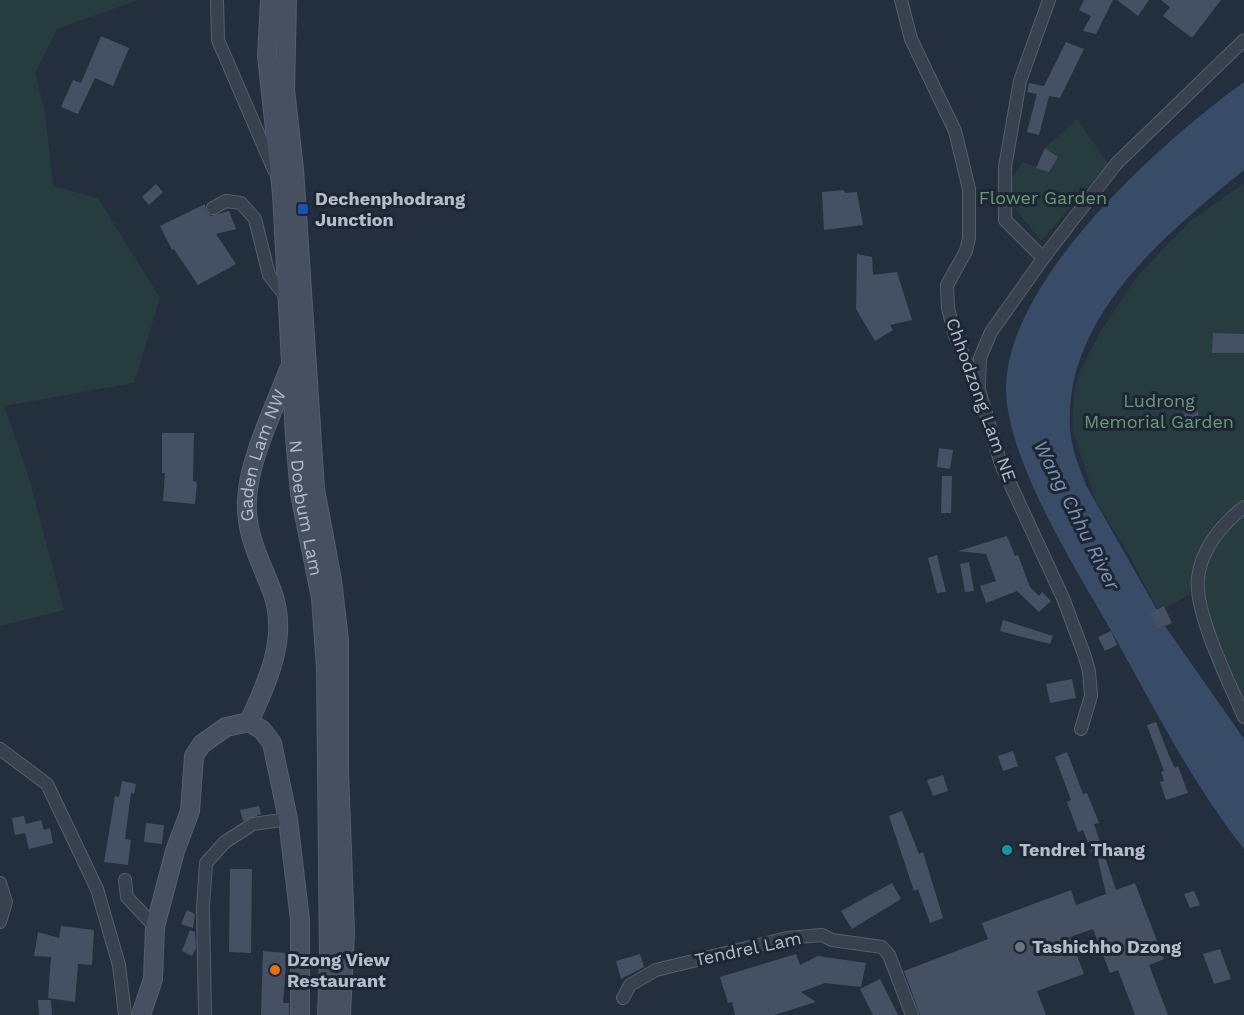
<svg xmlns="http://www.w3.org/2000/svg" width="1244" height="1015" font-family="'Work Sans',sans-serif">
  <style>
    .green { fill: #263c3f }
    .water { fill: #394c67 }
    .building { fill: #455162 }
    .lines { fill: none; stroke-linecap: round; stroke-linejoin: round }
    .minor-casing { stroke: #565f6c; stroke-width: 14 }
    .secondary-casing { stroke: #565f6c; stroke-width: 20 }
    .minor { stroke: #38414e; stroke-width: 12 }
    .secondary { stroke: #465061; stroke-width: 18 }
    .transit-dot { fill: #1a4fb4; stroke: #1d2633; stroke-width: 2 }
    .culture-dot { fill: #0f9aa8; stroke: #1d2633; stroke-width: 2 }
    .worship-dot { fill: #6b7280; stroke: #1d2633; stroke-width: 2 }
    .food-dot { fill: #e8710a; stroke: #1d2633; stroke-width: 2 }
    .labels { text-anchor: middle; stroke-width: 6; stroke-linejoin: round; paint-order: stroke }
    .park-label { font-size: 18px; fill: #6b9a76; stroke: #1d2633 }
    .poi-label { font-size: 18px; font-weight: bold; fill: #b4bcc9; stroke: #1d2633; text-anchor: start }
    .street-label { font-size: 18px; fill: #b4bcc9; stroke: #1d2633 }
    .water-label { font-size: 20px; font-style: italic; fill: #7c92b1; stroke: #1d2633 }
  </style>
  <rect width="100%" height="100%" fill="#242f3e"/>
  <!-- green -->
  <g class="green">
    <polygon points="0,0 138,0 57,29 35,73 45,112 53,186 98,198 160,298 134,383 4,406 29,478 64,610 0,626"/>
    <polygon points="1077,119 1108,164 1041,241 1002,192 1023,162 1049,172 1058,157 1045,148"/>
    <path d="M1244,183V501C1237,506 1227,511 1220,518C1202,537 1193,569 1190,594L1166,608L1164,606L1157,608L1129,555L1096,501L1072,429L1074,393L1079,373L1100,332L1139,274L1192,220Z"/>
    <path d="M1244,512V709C1227,666 1186,590 1213,546C1221,534 1234,523 1244,512Z"/>
  </g>
  <!-- water -->
  <path class="water" d="M1244,82V170C1166,234 1064,316 1070,428C1071,448 1079,467 1086,485L1157,610L1151,613L1158,629L1165,626L1244,739V849C1188,778 1150,699 1105,620C1071,561 1006,456 1006,388C1007,279 1161,142 1244,82Z"/>
  <!-- building -->
  <g class="building">
    <polygon points="1084,0 1113,0 1096,34 1083,31 1091,16 1079,10"/>
    <polygon points="1117,0 1149,0 1138,16"/>
    <polygon points="1161,0 1221,0 1192,38 1163,16 1170,7"/>
    <polygon points="101,36 129,48 113,86 95,78 78,114 61,107 73,80 81,83"/>
    <polygon points="1066,42 1084,49 1060,98 1049,96 1039,135 1027,132 1037,94 1027,92 1029,83 1044,86"/>
    <polygon points="1045,148 1058,157 1049,172 1036,168"/>
    <polygon points="156,184 163,192 149,205 142,197"/>
    <polygon points="844,190 845,193 857,192 863,225 824,230 822,192"/>
    <polygon points="205,204 206,211 211,216 229,211 236,229 216,234 236,264 198,285 174,249 172,250 160,226"/>
    <polygon points="857,254 872,257 873,275 897,272 912,320 890,325 893,330 875,341 856,309"/>
    <polygon points="1213,333 1244,334 1244,353 1212,353"/>
    <polygon points="1197,407 1199,418 1185,420 1183,409"/>
    <polygon points="162,433 194,433 193,481 197,482 195,504 163,501 165,473 162,473"/>
    <polygon points="939,448 953,450 950,469 937,467"/>
    <polygon points="942,476 952,476 951,513 941,513"/>
    <polygon points="1007,536 1015,556 1018,555 1030,587 1039,596 1042,592 1051,601 1039,612 1017,591 986,603 980,586 996,581 986,554 958,551"/>
    <polygon points="937,555 946,592 937,593 928,558"/>
    <polygon points="969,562 974,591 965,592 960,564"/>
    <polygon points="1164,606 1172,623 1158,629 1150,613"/>
    <polygon points="1003,620 1053,636 1050,644 1000,631"/>
    <polygon points="1111,631 1117,645 1105,651 1098,637"/>
    <polygon points="1072,679 1076,698 1050,703 1046,684"/>
    <polygon points="1156,722 1169,756 1175,768 1178,766 1188,793 1166,800 1160,782 1164,781 1161,772 1164,771 1147,725"/>
    <polygon points="1013,751 1018,766 1003,771 998,756"/>
    <polygon points="1067,752 1083,794 1087,793 1099,823 1094,824 1116,890 1135,883 1164,959 1149,965 1168,1015 1135,1015 1118,970 1110,973 1093,929 1070,937 1084,974 1037,991 1046,1015 920,1015 904,971 988,939 982,923 1071,890 1076,905 1106,894 1097,855 1093,856 1083,830 1078,832 1067,802 1071,800 1055,757"/>
    <polygon points="943,775 948,791 933,796 927,780"/>
    <polygon points="122,781 136,784 134,794 131,793 125,839 131,840 128,865 104,862 115,796 119,797"/>
    <polygon points="259,806 261,814 243,821 240,810"/>
    <polygon points="902,811 919,854 923,852 943,918 930,923 918,889 914,891 889,816"/>
    <polygon points="24,816 26,824 41,820 44,830 50,828 53,843 29,849 25,833 15,835 12,818"/>
    <polygon points="146,823 164,825 162,844 144,842"/>
    <polygon points="230,869 252,869 251,953 229,952"/>
    <polygon points="892,883 901,899 852,929 841,911"/>
    <polygon points="1194,891 1200,905 1190,908 1184,894"/>
    <polygon points="187,910 195,914 193,928 181,924"/>
    <polygon points="61,926 94,930 92,965 78,964 75,1002 48,998 51,957 34,956 38,932 59,938"/>
    <polygon points="190,930 195,932 196,948 192,956 182,951"/>
    <polygon points="1220,949 1231,979 1214,984 1203,954"/>
    <polygon points="263,951 287,953 283,1003 289,1003 289,1015 261,1015"/>
    <polygon points="640,954 644,967 621,979 616,961"/>
    <polygon points="796,954 800,965 818,956 866,963 861,987 825,983 801,992 816,1002 774,1015 735,1015 732,1002 728,1003 720,977"/>
    <polygon points="880,979 898,1015 873,1015 860,989"/>
    <polygon points="38,1000 51,1000 52,1015 39,1015"/>
  </g>
  <g class="lines">
    <defs>
      <g id="minor">
        <polyline points="217,0 218,40 274,170"/>
        <polyline points="901,0 911,39 955,131 969,189 969,238 966,251 947,285 948,308 955,336 979,390 1001,464 1063,598 1084,654 1089,671 1091,696 1081,729"/>
        <polyline points="213,208 226,201 241,203 255,219 269,275 287,298"/>
        <polyline points="1043,258 1005,220 1005,167 1020,81 1049,0"/>
        <polyline points="979,386 980,358 991,332 1047,253 1116,164 1244,40"/>
        <path d="M1244,507C1222,524 1201,549 1198,578C1194,613 1230,684 1244,717"/>
        <polyline points="0,749 47,784 97,889 119,965 125,1015"/>
        <polyline points="125,880 127,897 155,927"/>
        <polyline points="0,883 6,902 0,922"/>
        <polyline points="623,998 630,985 656,970 787,938 822,935 832,940 882,947 889,955 912,1015"/>
        <polyline points="205,1015 203,907 206,863 225,842 253,824 288,819"/>
      </g>
      <g id="secondary">
        <path id="s1" d="M270,0L267,56L282,194L295,437L300,494L321,598L326,668L329,960L327,1015"/>
        <polyline points="287,0 285,90 294,169 315,489 332,580 339,640 339,772 345,932 341,1015"/>
        <path id="s2" d="M249,722C268,680 289,637 272,591C260,560 245,533 247,499C249,459 275,407 289,369"/>
        <polyline points="141,1015 153,979 155,927 175,851 190,811 194,756 202,744 226,727 249,722 262,730 272,743 288,819 300,920 300,1015"/>
      </g>
    </defs>
    <!-- minor casing -->
    <use href="#minor" class="minor-casing"/>
    <!-- secondary casing -->
    <use href="#secondary" class="secondary-casing"/>
    <!-- minor -->
    <use href="#minor" class="minor"/>
    <!-- secondary -->
    <use href="#secondary" class="secondary"/>
  </g>
  <!-- markers -->
  <rect class="transit-dot" x="297" y="203" width="12" height="12" rx="3"/>
  <circle class="culture-dot" cx="1007" cy="850" r="6"/>
  <circle class="worship-dot" cx="1020" cy="947" r="6"/>
  <circle class="food-dot" cx="275" cy="970" r="6"/>
  <g class="labels">
    <!-- park labels -->
    <g class="park-label">
      <text x="1043" y="204">Flower Garden</text>
      <text x="1159" y="407">Ludrong<tspan x="1159" dy="21">Memorial Garden</tspan></text>
    </g>
    <!-- poi labels -->
    <g class="poi-label">
      <text x="315" y="205">Dechenphodrang<tspan x="315" dy="21">Junction</tspan></text>
      <text x="1019" y="856">Tendrel Thang</text>
      <text x="1032" y="953">Tashichho Dzong</text>
      <text x="287" y="966">Dzong View<tspan x="287" dy="21">Restaurant</tspan></text>
    </g>
    <!-- street labels -->
    <g class="street-label">
      <text transform="translate(981 400) rotate(70)" y="6">Chhodzong Lam NE</text>
      <text dy="6" stroke="none"><textPath href="#s2" startOffset="279">Gaden Lam NW</textPath></text>
      <text dy="6" stroke="none"><textPath href="#s1" startOffset="510">N Doebum Lam</textPath></text>
      <text transform="translate(748 949) rotate(-12)" y="6">Tendrel Lam</text>
    </g>
    <!-- water labels -->
    <g class="water-label">
      <text transform="translate(1077 515) rotate(63)" y="7">Wang Chhu River</text>
    </g>
  </g>
</svg>
